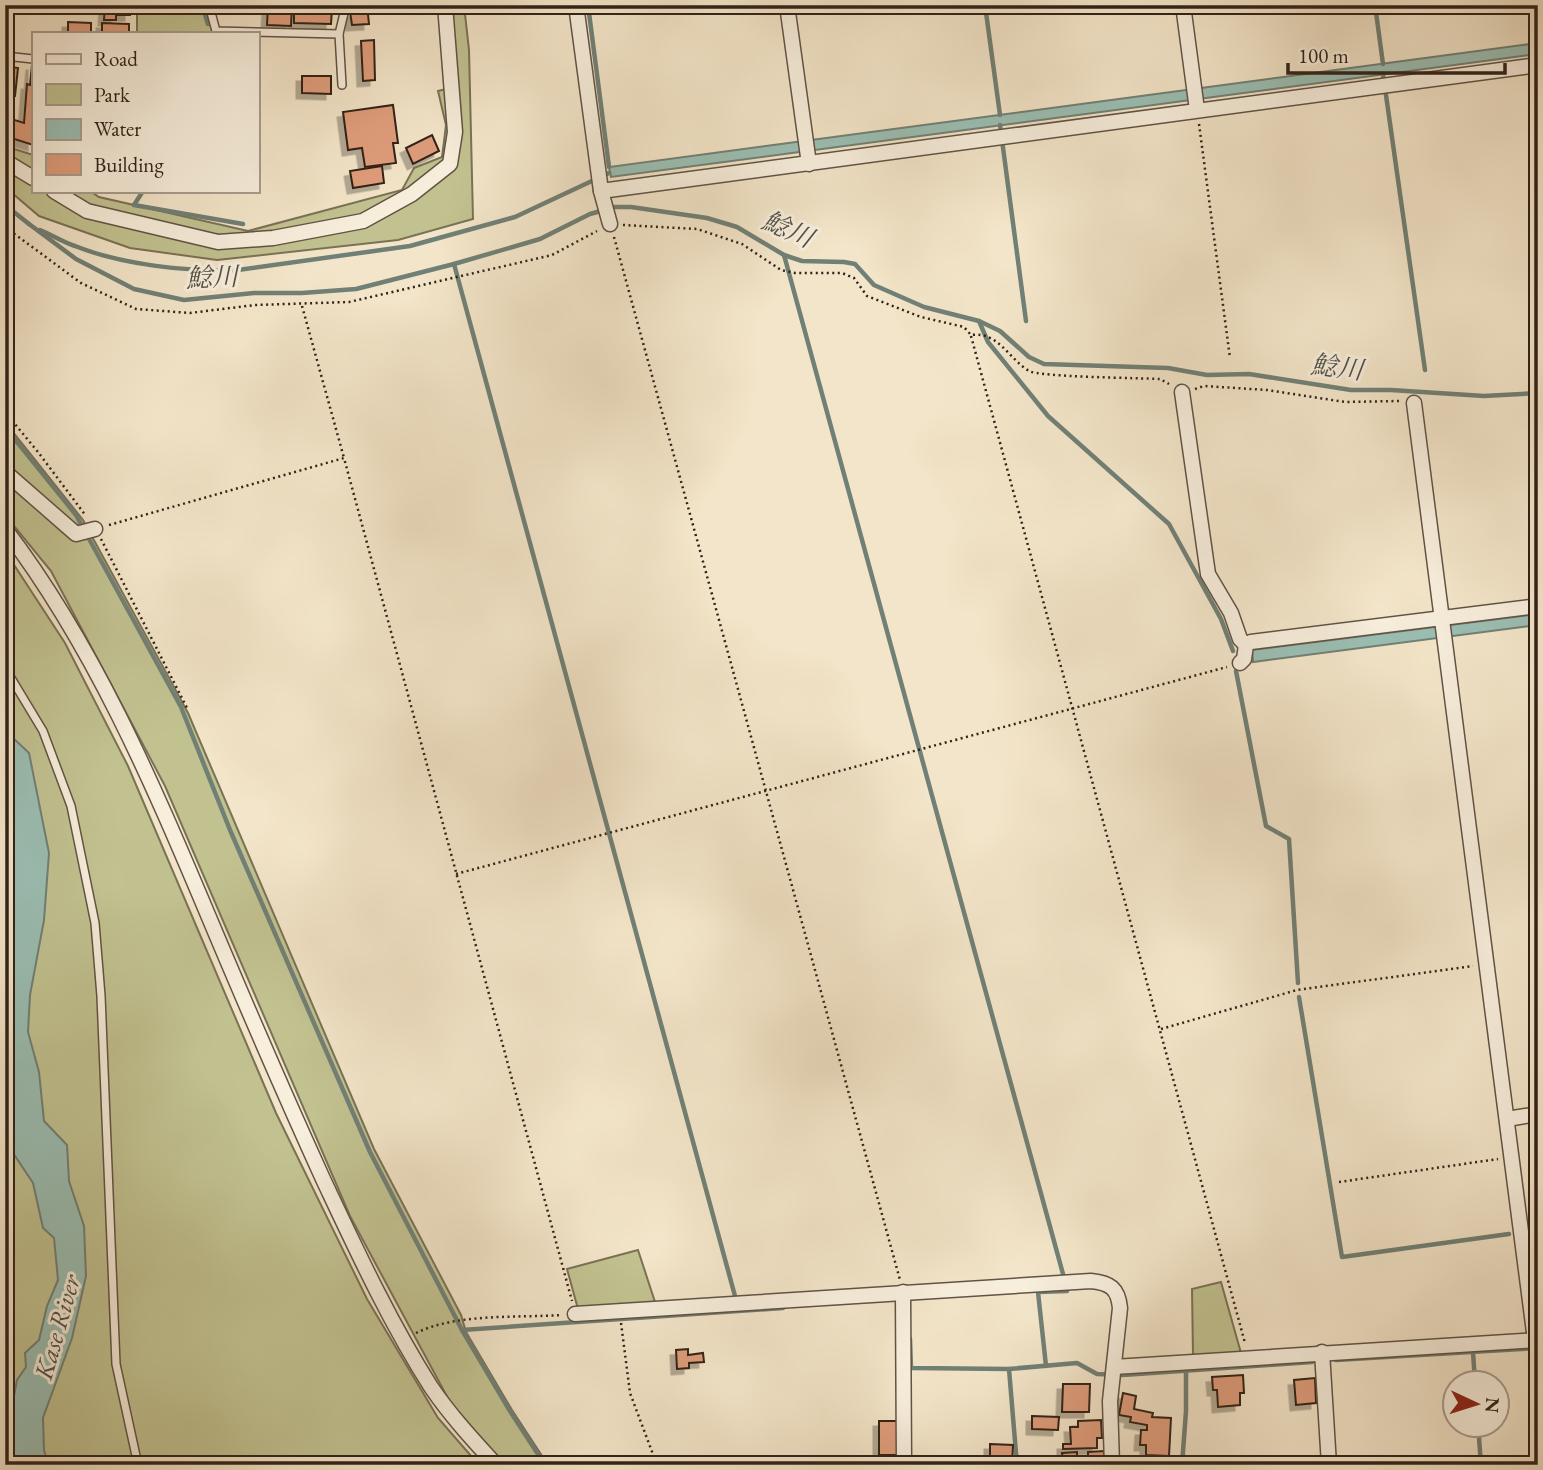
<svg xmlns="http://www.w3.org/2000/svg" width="1543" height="1470" font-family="'EB Garamond','Noto Serif JP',serif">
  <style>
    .green { fill: #c2c291; stroke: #7a7255; stroke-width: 2 }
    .water { fill: #9bbfb4; stroke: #718076; stroke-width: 2 }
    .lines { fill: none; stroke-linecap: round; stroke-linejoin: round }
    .stream { stroke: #718076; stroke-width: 4.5 }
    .building { fill: #df9d7c; stroke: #312219; stroke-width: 2; filter: url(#shadow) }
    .service-casing { stroke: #625345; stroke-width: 10 }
    .minor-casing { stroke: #625345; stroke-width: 17 }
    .path { stroke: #312219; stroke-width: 2.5; stroke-dasharray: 2 3.5; stroke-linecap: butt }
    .service { stroke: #f7eedc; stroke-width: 7 }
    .minor { stroke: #f7eedc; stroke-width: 14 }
    .labels { text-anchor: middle; stroke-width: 6; stroke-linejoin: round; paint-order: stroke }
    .water-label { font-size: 26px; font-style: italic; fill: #515148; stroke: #f7eedc }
  </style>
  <defs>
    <filter id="shadow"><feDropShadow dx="-5.5" dy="5.5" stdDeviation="0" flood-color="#0004"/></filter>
  </defs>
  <rect width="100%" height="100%" fill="#f3e5c9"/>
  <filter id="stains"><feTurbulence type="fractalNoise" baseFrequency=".00286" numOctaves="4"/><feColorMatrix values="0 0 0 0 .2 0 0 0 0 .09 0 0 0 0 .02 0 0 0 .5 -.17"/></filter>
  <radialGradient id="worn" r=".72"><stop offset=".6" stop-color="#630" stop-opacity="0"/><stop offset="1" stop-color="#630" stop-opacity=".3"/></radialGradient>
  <!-- green -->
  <g class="green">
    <polygon points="137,5 204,5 213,33 137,33"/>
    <polygon points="452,5 464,5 469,50 473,219 398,240 217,260 130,248 39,216 5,187 5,146 33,155 33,191 90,191 99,197 248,231 402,190 414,168 442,157 446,125 438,91 458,86 451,17"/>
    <polygon points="5,422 83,520 188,713 374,1149 461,1315 466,1332 512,1410 548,1465 505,1465 451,1404 350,1216 165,786 51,571 5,515"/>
    <polygon points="5,551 65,643 128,766 276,1113 367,1299 438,1418 479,1465 5,1465"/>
    <polygon points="638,1250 656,1305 578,1309 567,1269"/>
    <polygon points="1221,1282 1241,1353 1193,1355 1192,1289"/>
  </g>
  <!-- water -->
  <g class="water">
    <polygon points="1538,43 1538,54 611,177 609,167"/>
    <polygon points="1538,614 1538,625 1253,662 1252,650"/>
    <polygon points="5,723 11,736 29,753 49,853 44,920 30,995 28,1032 39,1072 44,1121 67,1145 69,1181 84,1226 86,1276 72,1338 43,1418 44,1450 48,1465 5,1465 5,1417 11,1412 17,1380 26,1367 25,1353 39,1340 47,1306 58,1280 54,1238 43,1228 33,1183 13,1153 5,1146 5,945 10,926 8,897 13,875 9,833 5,826"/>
  </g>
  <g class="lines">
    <!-- stream -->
    <g class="stream">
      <polyline points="202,5 208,24"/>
      <polyline points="588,5 609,167"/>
      <polyline points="985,5 1000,115"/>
      <polyline points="1375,5 1383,64"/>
      <polyline points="1383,74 1425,370"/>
      <polyline points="1000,125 1026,321"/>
      <polyline points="143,191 134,205 243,224"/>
      <polyline points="5,205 29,224"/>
      <polyline points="29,224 76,259 134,289 184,300 254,293 302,293 356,289 454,264 540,239 590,214 615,207 631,207 707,218 737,227 784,255 802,261 844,262 855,264 874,285 924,307 979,321 1000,331 1029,357 1044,364 1168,368 1207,375 1249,374 1351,390 1391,390 1484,396 1538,393"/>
      <path d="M40,230C52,235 63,242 75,246C123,265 188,272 238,270L410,246L515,217L609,173"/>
      <polyline points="784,255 1063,1274"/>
      <polyline points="454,264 735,1296"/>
      <polyline points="979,321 988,342 1048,416 1169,524 1221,619 1233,651"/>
      <polyline points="5,427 76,515 181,707 230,830 370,1152 462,1330 510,1411 545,1465"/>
      <polyline points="1236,671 1266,826 1289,839 1298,983"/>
      <polyline points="1299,997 1342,1257 1509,1234"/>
      <polyline points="462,1330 783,1308"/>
      <polyline points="910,1339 911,1368 1009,1369 1077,1363 1097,1374 1123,1375 1312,1362"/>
      <polyline points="1473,1352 1475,1382"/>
      <polyline points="1336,1360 1538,1348"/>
      <polyline points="1046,1366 1038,1292 1067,1291"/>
      <polyline points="1009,1369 1017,1465"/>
      <polyline points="1478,1424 1481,1465"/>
      <polyline points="1182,1465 1186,1411 1186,1371"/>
    </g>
  </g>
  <!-- building -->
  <g class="building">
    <polygon points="105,5 130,5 130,15 116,15 116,20 104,20"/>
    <polygon points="268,5 292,5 291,26 267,25"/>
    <polygon points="358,5 367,5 369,24 352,25 350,12 358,12"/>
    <polygon points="294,7 332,8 331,24 294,23"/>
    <polygon points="68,22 91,23 91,33 68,33"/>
    <polygon points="102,23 129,24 129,33 102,33"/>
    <polygon points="374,40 375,80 363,81 361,41"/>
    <polygon points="32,65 33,65 33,145 5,136 5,117 24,123 27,84 30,85"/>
    <polygon points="5,66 18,68 15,96 7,95 5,109"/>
    <polygon points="302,76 331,76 331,94 302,93"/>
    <polygon points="393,105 398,143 393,143 396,163 365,167 362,148 348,150 343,112"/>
    <polygon points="432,135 439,151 413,164 406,148"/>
    <polygon points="382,166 384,183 353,188 350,171"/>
    <polygon points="688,1349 688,1355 703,1353 704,1362 689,1363 689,1368 677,1369 676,1350"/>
    <polygon points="1243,1375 1244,1393 1240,1393 1240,1405 1218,1407 1217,1390 1213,1390 1212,1377"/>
    <polygon points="1315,1378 1316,1403 1296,1405 1294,1380"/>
    <polygon points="1063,1384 1090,1384 1089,1412 1062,1412"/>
    <polygon points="1123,1393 1136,1396 1134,1409 1153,1413 1152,1417 1171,1418 1169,1456 1146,1455 1146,1445 1140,1445 1141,1430 1147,1430 1147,1425 1130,1422 1131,1417 1119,1415"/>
    <polygon points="1032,1416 1059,1417 1058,1430 1032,1429"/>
    <polygon points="1101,1420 1102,1438 1097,1438 1097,1448 1063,1449 1063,1444 1071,1444 1070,1427 1078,1427 1078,1421"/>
    <rect x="879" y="1421" width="18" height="34"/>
    <polygon points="990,1444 1013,1445 1012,1465 984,1465 984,1457 990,1458"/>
    <polygon points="1104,1451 1105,1465 1088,1465 1088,1452"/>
    <polygon points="1077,1452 1077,1465 1043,1465 1043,1462 1063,1461 1062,1453"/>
  </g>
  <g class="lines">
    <defs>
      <g id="service">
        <polyline points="209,5 216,31 339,34 346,5"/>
        <polyline points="339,34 342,85"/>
        <polyline points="5,56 33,59"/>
        <polyline points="5,668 43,731 71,806 95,923 101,996 116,1364 138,1465"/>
      </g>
      <g id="minor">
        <polyline points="576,5 601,191 610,224"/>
        <polyline points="787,5 809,164"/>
        <polyline points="1183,5 1197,110"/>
        <polyline points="5,161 33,178"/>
        <polyline points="54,191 87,211 218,242 273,238 363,221 412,194 450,164 455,132 445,5"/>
        <polyline points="601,191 1538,65"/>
        <polyline points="1182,392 1208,574 1231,613 1240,639 1246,645"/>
        <polyline points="1414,403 1535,1340"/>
        <polyline points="5,472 76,534 95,529"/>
        <path d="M5,529C94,646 151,780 208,915C245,1003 283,1091 323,1179C356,1249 389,1321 431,1387C450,1415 473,1440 496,1465"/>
        <polyline points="1240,663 1244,659 1246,645 1251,642 1538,606"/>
        <polyline points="1507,1119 1538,1114"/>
        <polyline points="903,1292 904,1465"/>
        <path d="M575,1314L1091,1281C1110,1283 1118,1288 1120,1308L1110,1401L1112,1465"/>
        <polyline points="1322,1352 1329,1465"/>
        <polyline points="1114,1367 1538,1340"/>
      </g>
    </defs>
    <!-- service casing -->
    <use href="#service" class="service-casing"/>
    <!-- minor casing -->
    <use href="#minor" class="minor-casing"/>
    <!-- path -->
    <g class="path">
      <polyline points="1199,124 1230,358"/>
      <path d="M623,225L697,229L742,244L781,270L795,273H842L854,278L867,296L921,317L964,327L971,335C998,331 1009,359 1029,371C1039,377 1141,378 1160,379L1169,384"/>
      <polyline points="5,227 81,283 136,309 190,313 255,305 349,302 552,255 597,231"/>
      <polyline points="614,237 900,1280"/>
      <polyline points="302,306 344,458"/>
      <polyline points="971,336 1245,1343"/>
      <polyline points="1195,389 1204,386 1267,390 1345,402 1400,401"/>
      <polyline points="5,412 38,452 86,516"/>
      <polyline points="109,525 344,458 572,1301"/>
      <polyline points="101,539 187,708"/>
      <polyline points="456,874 1227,667"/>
      <polyline points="1161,1029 1297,990 1473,966"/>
      <polyline points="1339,1182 1498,1159"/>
      <polyline points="621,1323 630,1393 657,1465"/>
      <path d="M416,1333C457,1313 516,1318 561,1315"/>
    </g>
    <!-- service -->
    <use href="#service" class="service"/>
    <!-- minor -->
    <use href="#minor" class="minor"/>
  </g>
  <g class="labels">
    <!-- water labels -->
    <g class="water-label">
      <text transform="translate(788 229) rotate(24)" y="9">鯰川</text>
      <text transform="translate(212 277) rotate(-2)" y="9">鯰川</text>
      <text transform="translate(1337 367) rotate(7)" y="9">鯰川</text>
      <text transform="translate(57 1327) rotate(-74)" y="9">Kase River</text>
    </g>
  </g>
  <!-- margin -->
  <rect width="1543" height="1470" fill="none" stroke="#f3e5c9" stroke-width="28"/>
  <rect x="7" y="7" width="1529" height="1456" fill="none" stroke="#312219" stroke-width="3.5"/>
  <rect x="14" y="14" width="1515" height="1442" fill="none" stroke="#312219" stroke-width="2"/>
  <!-- legend -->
  <rect x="32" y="32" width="228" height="161" fill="#f7eedc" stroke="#a89c8e" stroke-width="2"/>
  <rect x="46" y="54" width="35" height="10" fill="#f7eedc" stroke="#a89c8e" stroke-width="2"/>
  <text x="94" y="66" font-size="21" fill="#312219">Road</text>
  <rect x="46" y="84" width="35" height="21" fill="#c2c291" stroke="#a89c8e" stroke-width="2"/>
  <text x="94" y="102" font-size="21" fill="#312219">Park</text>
  <rect x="46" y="119" width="35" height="21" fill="#9bbfb4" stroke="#a89c8e" stroke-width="2"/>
  <text x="94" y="136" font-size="21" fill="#312219">Water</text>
  <rect x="46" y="154" width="35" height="21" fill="#df9d7c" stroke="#a89c8e" stroke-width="2"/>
  <text x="94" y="172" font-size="21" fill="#312219">Building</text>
  <!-- north arrow -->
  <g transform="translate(1476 1404) rotate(94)"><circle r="33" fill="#f7eedc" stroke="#a89c8e" stroke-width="2"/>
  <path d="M0-5L12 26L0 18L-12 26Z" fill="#8f2418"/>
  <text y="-10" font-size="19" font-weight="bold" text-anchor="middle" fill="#312219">N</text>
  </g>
  <!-- scale -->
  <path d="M1288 63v10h217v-10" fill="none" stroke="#312219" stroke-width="3.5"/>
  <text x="1298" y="63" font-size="21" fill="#312219" stroke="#f7eedc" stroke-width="5" paint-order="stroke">100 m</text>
  <rect width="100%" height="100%" filter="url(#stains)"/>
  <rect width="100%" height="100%" fill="url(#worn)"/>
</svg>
